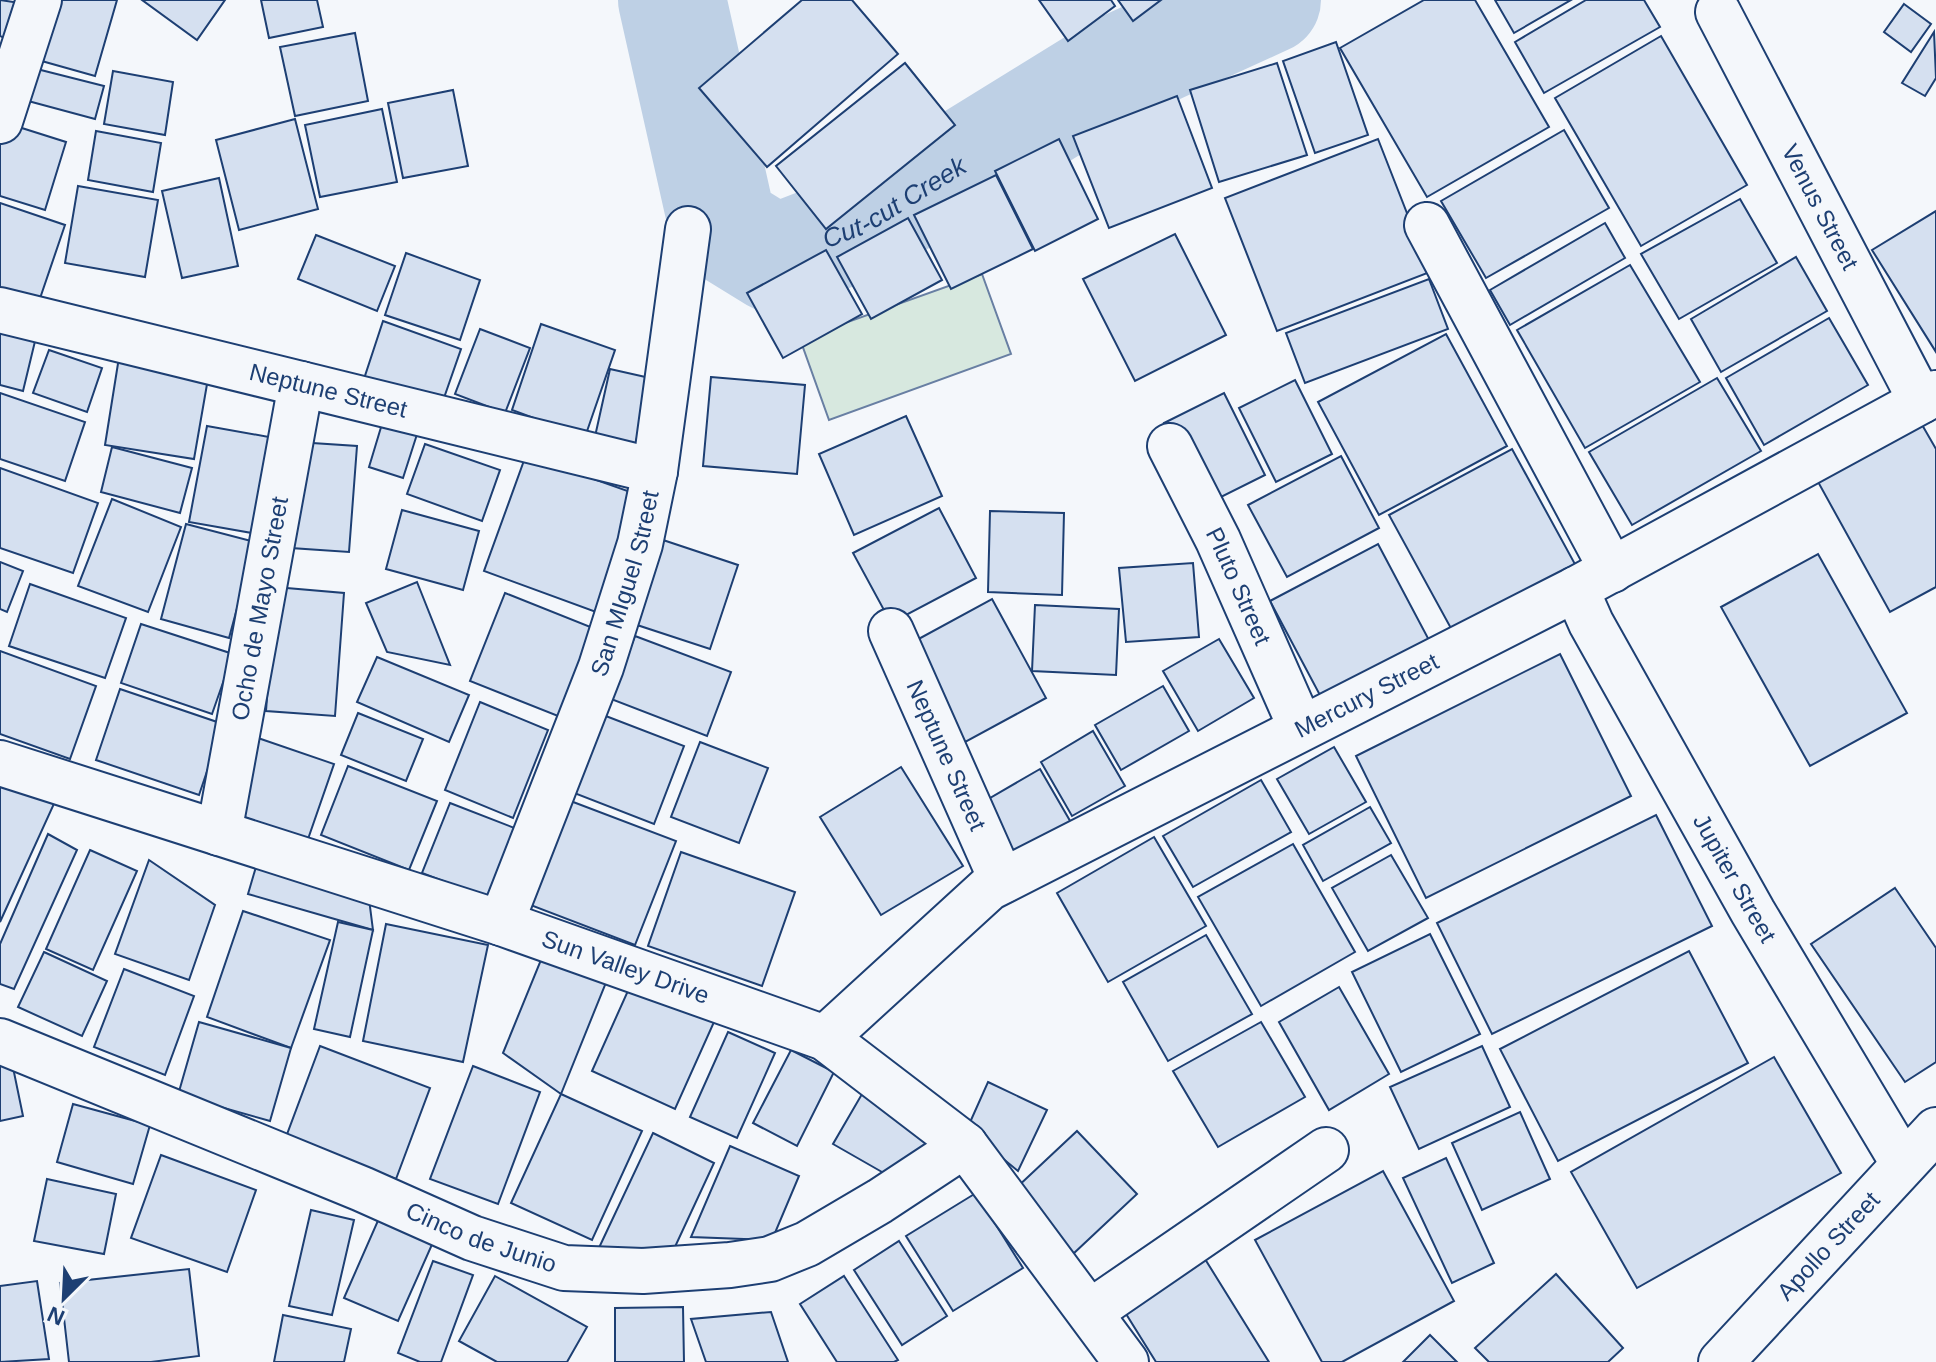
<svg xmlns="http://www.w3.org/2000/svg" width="1936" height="1362" font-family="Arial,sans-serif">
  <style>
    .green { fill: #d7e8df; stroke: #687fa3; stroke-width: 2 }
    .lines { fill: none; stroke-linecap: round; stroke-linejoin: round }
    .river { stroke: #bed0e5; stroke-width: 108 }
    .building { fill: #d5e0f0; stroke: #1d3f73; stroke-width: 2 }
    .minor-casing { stroke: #1d3f73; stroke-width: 48 }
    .minor { stroke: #f4f7fb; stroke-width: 44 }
    .labels { text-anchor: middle; stroke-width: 6; stroke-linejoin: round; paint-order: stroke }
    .street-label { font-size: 24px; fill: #1d3f73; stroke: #f4f7fb }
    .water-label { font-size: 26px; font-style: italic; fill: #1d3f73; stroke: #f4f7fb }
  </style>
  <rect width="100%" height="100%" fill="#f4f7fb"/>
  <!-- green -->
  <polygon class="green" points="982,274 1011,354 829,420 800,339"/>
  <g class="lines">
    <!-- river -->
    <path class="river" id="s1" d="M672,0L723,227L775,259L865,224L1116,69L1267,0"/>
  </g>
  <!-- building -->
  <g class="building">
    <polygon points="0,0 20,3 4,38 0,36"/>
    <polygon points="48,0 117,0 95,76 31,58"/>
    <polygon points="142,0 225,0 197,40"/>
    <polygon points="261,0 317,0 323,27 269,38"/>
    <polygon points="802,0 852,0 898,54 767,167 699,88"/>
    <polygon points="1039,0 1111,0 1115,6 1068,41"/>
    <polygon points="1118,0 1161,0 1133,21"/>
    <polygon points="1424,0 1475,0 1549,127 1427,197 1340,48"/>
    <polygon points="1495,0 1571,0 1514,33"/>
    <polygon points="1586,0 1644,0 1660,27 1544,93 1515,42"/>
    <polygon points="1904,4 1931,24 1911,52 1884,32"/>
    <polygon points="1934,32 1936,78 1925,96 1902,83"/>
    <polygon points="355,33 368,101 295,116 280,47"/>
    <polygon points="1661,36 1747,185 1641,246 1555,98"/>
    <polygon points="1336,42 1368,135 1315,153 1283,61"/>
    <polygon points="905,63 955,125 826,229 776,166"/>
    <polygon points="1277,63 1307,155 1219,182 1190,90"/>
    <polygon points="25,66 104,86 95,119 17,98"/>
    <polygon points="113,71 173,82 165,135 104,124"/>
    <polygon points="453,90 468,166 403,178 388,103"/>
    <polygon points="1177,96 1212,188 1109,228 1073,136"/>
    <polygon points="382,109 397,182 320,197 305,125"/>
    <polygon points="295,119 318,209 239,230 216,140"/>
    <polygon points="6,123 66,142 45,210 0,196 0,143"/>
    <polygon points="1564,130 1609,208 1486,278 1441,201"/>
    <polygon points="96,131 161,143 153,192 88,180"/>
    <polygon points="1059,139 1098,219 1035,251 995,171"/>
    <polygon points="1378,139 1430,272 1277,331 1225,198"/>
    <polygon points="996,175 1033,249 951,289 914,215"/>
    <polygon points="219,178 238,266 182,278 162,191"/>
    <polygon points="78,186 158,200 145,277 65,263"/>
    <polygon points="1740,199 1777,263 1679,319 1641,254"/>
    <polygon points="0,203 65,225 35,313 0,301"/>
    <polygon points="1936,211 1936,352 1872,250"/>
    <polygon points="908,218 942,280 871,319 837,257"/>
    <polygon points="1605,223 1625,258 1510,325 1490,290"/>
    <polygon points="1175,234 1226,335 1135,381 1083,279"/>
    <polygon points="316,235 395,266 377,311 298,279"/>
    <polygon points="826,250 862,314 783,358 747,293"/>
    <polygon points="406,253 480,280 460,340 385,315"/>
    <polygon points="1796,257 1827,311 1721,372 1691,319"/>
    <polygon points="1630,265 1700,382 1585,448 1517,330"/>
    <polygon points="1429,279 1448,329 1305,383 1286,333"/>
    <polygon points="1829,318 1868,385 1764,445 1726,378"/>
    <polygon points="383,321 461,349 438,415 361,388"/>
    <polygon points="0,323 37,333 23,391 0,385"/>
    <polygon points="541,324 615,350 585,437 512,410"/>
    <polygon points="480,329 530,348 505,413 455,394"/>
    <polygon points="1446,334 1507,446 1379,515 1318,402"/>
    <polygon points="49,350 102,368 87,412 33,393"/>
    <polygon points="120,351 210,367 194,459 105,445"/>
    <polygon points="610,369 650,378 634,451 594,441"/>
    <polygon points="711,377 805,385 797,474 703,466"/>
    <polygon points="1717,378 1761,451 1632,525 1589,452"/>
    <polygon points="1295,380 1332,454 1276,482 1239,408"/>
    <polygon points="0,393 85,422 65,481 0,459"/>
    <polygon points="1224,393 1265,475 1205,505 1164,423"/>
    <polygon points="385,414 420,425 403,478 369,467"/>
    <polygon points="906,416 942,496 854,535 819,454"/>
    <polygon points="1921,423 1936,449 1936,587 1890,612 1817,480"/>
    <polygon points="207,426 269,437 252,533 189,522"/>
    <polygon points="297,442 357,446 349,552 291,548"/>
    <polygon points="425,444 500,470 482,521 407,494"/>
    <polygon points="112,447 192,468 180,513 101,492"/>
    <polygon points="1512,449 1576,566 1453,632 1389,515"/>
    <polygon points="526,455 639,495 596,612 484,571"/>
    <polygon points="1341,456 1379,528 1287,577 1248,505"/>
    <polygon points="0,468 98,503 73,573 0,548"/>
    <polygon points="112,499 181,527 148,612 78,586"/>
    <polygon points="939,508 976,578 891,623 853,553"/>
    <polygon points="402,510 479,531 463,590 386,569"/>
    <polygon points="990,511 1064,513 1062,595 988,592"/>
    <polygon points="186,524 255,542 229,638 161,619"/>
    <polygon points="657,538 738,565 710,649 628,622"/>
    <polygon points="1378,544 1430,642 1322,699 1270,601"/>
    <polygon points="1818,554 1907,713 1810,766 1721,607"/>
    <polygon points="0,562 23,571 7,612 0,609"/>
    <polygon points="1193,563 1199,637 1126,642 1119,568"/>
    <polygon points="417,582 450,665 387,652 366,603"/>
    <polygon points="30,584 126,618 105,678 9,646"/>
    <polygon points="275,587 344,593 335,716 266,711"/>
    <polygon points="505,593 598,630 563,718 470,681"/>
    <polygon points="992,599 1046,698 956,747 902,648"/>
    <polygon points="1035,605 1119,609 1116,675 1032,671"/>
    <polygon points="141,624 233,654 212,714 121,683"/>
    <polygon points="635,636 731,672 707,736 611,699"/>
    <polygon points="1219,639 1254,698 1198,731 1163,671"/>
    <polygon points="0,651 96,686 70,759 0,734"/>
    <polygon points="1560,654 1631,796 1426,898 1356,756"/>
    <polygon points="377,657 469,695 449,742 357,702"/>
    <polygon points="1163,686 1189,731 1121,770 1095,725"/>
    <polygon points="120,689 223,724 199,795 96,760"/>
    <polygon points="480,702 548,730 513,818 445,790"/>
    <polygon points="358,713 423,739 406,781 341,755"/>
    <polygon points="598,713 684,746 654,824 569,791"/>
    <polygon points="1093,731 1125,786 1072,816 1041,762"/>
    <polygon points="258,738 334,764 308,839 232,813"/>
    <polygon points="700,742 768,768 739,843 671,817"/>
    <polygon points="1334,747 1366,802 1309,834 1277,779"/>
    <polygon points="348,766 437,801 409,870 321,835"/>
    <polygon points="901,767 963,866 881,915 820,817"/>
    <polygon points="1040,769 1073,826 1011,861 978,805"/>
    <polygon points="0,778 58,795 0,922"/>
    <polygon points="1261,780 1291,832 1193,887 1163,836"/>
    <polygon points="560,797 676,841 635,945 520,901"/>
    <polygon points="450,803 517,829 490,899 422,873"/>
    <polygon points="1370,807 1391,843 1323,881 1303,845"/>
    <polygon points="1656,815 1712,926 1492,1034 1437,923"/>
    <polygon points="48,834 77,850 14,989 0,984 0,944"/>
    <polygon points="1154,837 1206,926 1108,982 1057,893"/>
    <polygon points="1293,844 1355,952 1261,1006 1198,897"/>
    <polygon points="90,850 137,871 93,970 46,949"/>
    <polygon points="681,852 795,892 762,986 648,946"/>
    <polygon points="1391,855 1428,918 1368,951 1332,888"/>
    <polygon points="149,860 215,905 189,980 115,954"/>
    <polygon points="258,860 368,891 373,930 248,894"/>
    <polygon points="1895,888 1936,948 1936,1062 1905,1082 1811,944"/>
    <polygon points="243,911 330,940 291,1048 207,1017"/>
    <polygon points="338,922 373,930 350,1037 314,1029"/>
    <polygon points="386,924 488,945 463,1062 363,1041"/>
    <polygon points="1430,934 1480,1034 1401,1072 1352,972"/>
    <polygon points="1206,935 1252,1014 1168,1061 1123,982"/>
    <polygon points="545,950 609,975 561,1094 503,1053"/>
    <polygon points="1689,951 1748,1063 1558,1161 1500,1049"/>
    <polygon points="44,952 107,981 82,1036 18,1007"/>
    <polygon points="124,969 194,996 165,1075 94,1047"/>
    <polygon points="631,984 714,1022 675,1109 592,1071"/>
    <polygon points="1339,987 1389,1074 1329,1110 1279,1022"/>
    <polygon points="199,1022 291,1048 270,1121 178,1095"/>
    <polygon points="1261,1022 1305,1097 1218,1147 1173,1071"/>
    <polygon points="728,1032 775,1053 737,1138 690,1117"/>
    <polygon points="0,1046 9,1048 23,1116 0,1121"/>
    <polygon points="320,1046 430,1088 396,1179 286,1137"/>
    <polygon points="1482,1046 1510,1107 1419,1149 1390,1087"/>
    <polygon points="791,1050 834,1072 797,1146 753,1123"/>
    <polygon points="1774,1057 1841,1173 1637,1288 1571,1172"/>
    <polygon points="473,1066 540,1092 498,1204 430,1179"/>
    <polygon points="988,1082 1047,1110 1018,1171 967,1129"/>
    <polygon points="561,1094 642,1131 592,1240 511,1203"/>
    <polygon points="862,1094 932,1134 903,1184 833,1144"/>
    <polygon points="73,1104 150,1125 133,1184 57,1162"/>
    <polygon points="1520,1112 1550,1179 1482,1210 1452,1143"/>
    <polygon points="1077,1131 1137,1194 1073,1254 1014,1190"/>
    <polygon points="653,1133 714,1163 674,1249 597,1252"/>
    <polygon points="730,1146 799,1176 772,1240 691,1237"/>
    <polygon points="161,1155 256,1190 227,1272 131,1238"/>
    <polygon points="1446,1158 1494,1263 1452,1283 1403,1178"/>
    <polygon points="1383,1171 1454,1301 1342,1362 1322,1362 1255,1240"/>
    <polygon points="47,1179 116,1194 104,1254 34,1241"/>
    <polygon points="976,1193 1023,1268 953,1311 906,1236"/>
    <polygon points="311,1210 354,1220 332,1315 289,1306"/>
    <polygon points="380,1216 434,1240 398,1321 344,1298"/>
    <polygon points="899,1241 947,1316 902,1345 854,1270"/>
    <polygon points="1205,1259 1269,1362 1156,1362 1123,1309"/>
    <polygon points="433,1261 473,1275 441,1362 420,1362 398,1353"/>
    <polygon points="189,1269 199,1356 151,1362 69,1362 60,1283"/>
    <polygon points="1556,1274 1623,1348 1608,1362 1489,1362 1475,1348"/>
    <polygon points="495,1276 587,1327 567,1362 497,1362 459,1341"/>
    <polygon points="844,1276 898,1360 894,1362 837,1362 800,1304"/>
    <polygon points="37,1281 49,1359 0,1362 0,1286"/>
    <polygon points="683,1307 684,1362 615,1362 615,1308"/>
    <polygon points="771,1312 788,1362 706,1362 691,1319"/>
    <polygon points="283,1315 351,1329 344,1362 274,1362"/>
    <polygon points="1430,1335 1457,1362 1403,1362"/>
  </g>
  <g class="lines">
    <defs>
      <g id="minor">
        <path id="s2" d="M1718,12L1921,401"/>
        <polyline points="0,121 39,0"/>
        <polyline points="1427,225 1612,570"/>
        <path id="s3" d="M0,310L655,471"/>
        <path id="s4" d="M1170,446L1218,540L1301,728"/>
        <path id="s5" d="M1576,589L1591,623L1753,912L1903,1163"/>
        <path id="s6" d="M891,631L1002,881"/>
        <path id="s7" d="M0,763L501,923L825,1038L965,1145L1126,1362"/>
        <path id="s8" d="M219,833L301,384"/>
        <path id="s9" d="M501,923L601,667L640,544L655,471L688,229"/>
        <path id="s10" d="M825,1038L989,888L1576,589L1936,393"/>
        <path id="s11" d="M0,1041L362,1189L472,1238L564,1268L643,1271L730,1265L770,1259L807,1244L880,1201L965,1145"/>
        <polyline points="1090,1312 1326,1150"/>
        <path id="s12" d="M1721,1362L1936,1130"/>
      </g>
    </defs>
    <!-- minor casing -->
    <use href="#minor" class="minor-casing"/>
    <!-- minor -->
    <use href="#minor" class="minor"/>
  </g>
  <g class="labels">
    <!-- street labels -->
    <g class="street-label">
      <text dy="8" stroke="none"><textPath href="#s2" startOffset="220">Venus Street</textPath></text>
      <text dy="8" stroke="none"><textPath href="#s3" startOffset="338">Neptune Street</textPath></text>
      <text dy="8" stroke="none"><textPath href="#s9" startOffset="362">San MIguel Street</textPath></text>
      <text dy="8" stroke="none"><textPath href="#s4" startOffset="156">Pluto Street</textPath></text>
      <text dy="8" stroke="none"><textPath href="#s8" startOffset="228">Ocho de Mayo Street</textPath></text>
      <text dy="8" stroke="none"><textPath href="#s10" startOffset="646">Mercury Street</textPath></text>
      <text dy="8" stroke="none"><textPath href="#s6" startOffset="136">Neptune Street</textPath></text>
      <text dy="8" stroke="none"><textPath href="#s5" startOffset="330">Jupiter Street</textPath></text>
      <text dy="8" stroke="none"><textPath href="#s7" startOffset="658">Sun Valley Drive</textPath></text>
      <text dy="8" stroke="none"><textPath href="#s11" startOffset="520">Cinco de Junio</textPath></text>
      <text dy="8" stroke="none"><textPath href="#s12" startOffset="158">Apollo Street</textPath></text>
    </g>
    <!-- water labels -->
    <g class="water-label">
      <text dy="9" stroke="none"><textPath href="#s1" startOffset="426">Cut-cut Creek</textPath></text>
    </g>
  </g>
  <!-- north arrow -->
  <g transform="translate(64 1298) rotate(204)" stroke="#f4f7fb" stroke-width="6" paint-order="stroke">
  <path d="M0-6L14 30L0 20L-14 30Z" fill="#1d3f73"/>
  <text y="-12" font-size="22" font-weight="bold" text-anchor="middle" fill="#1d3f73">N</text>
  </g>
</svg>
